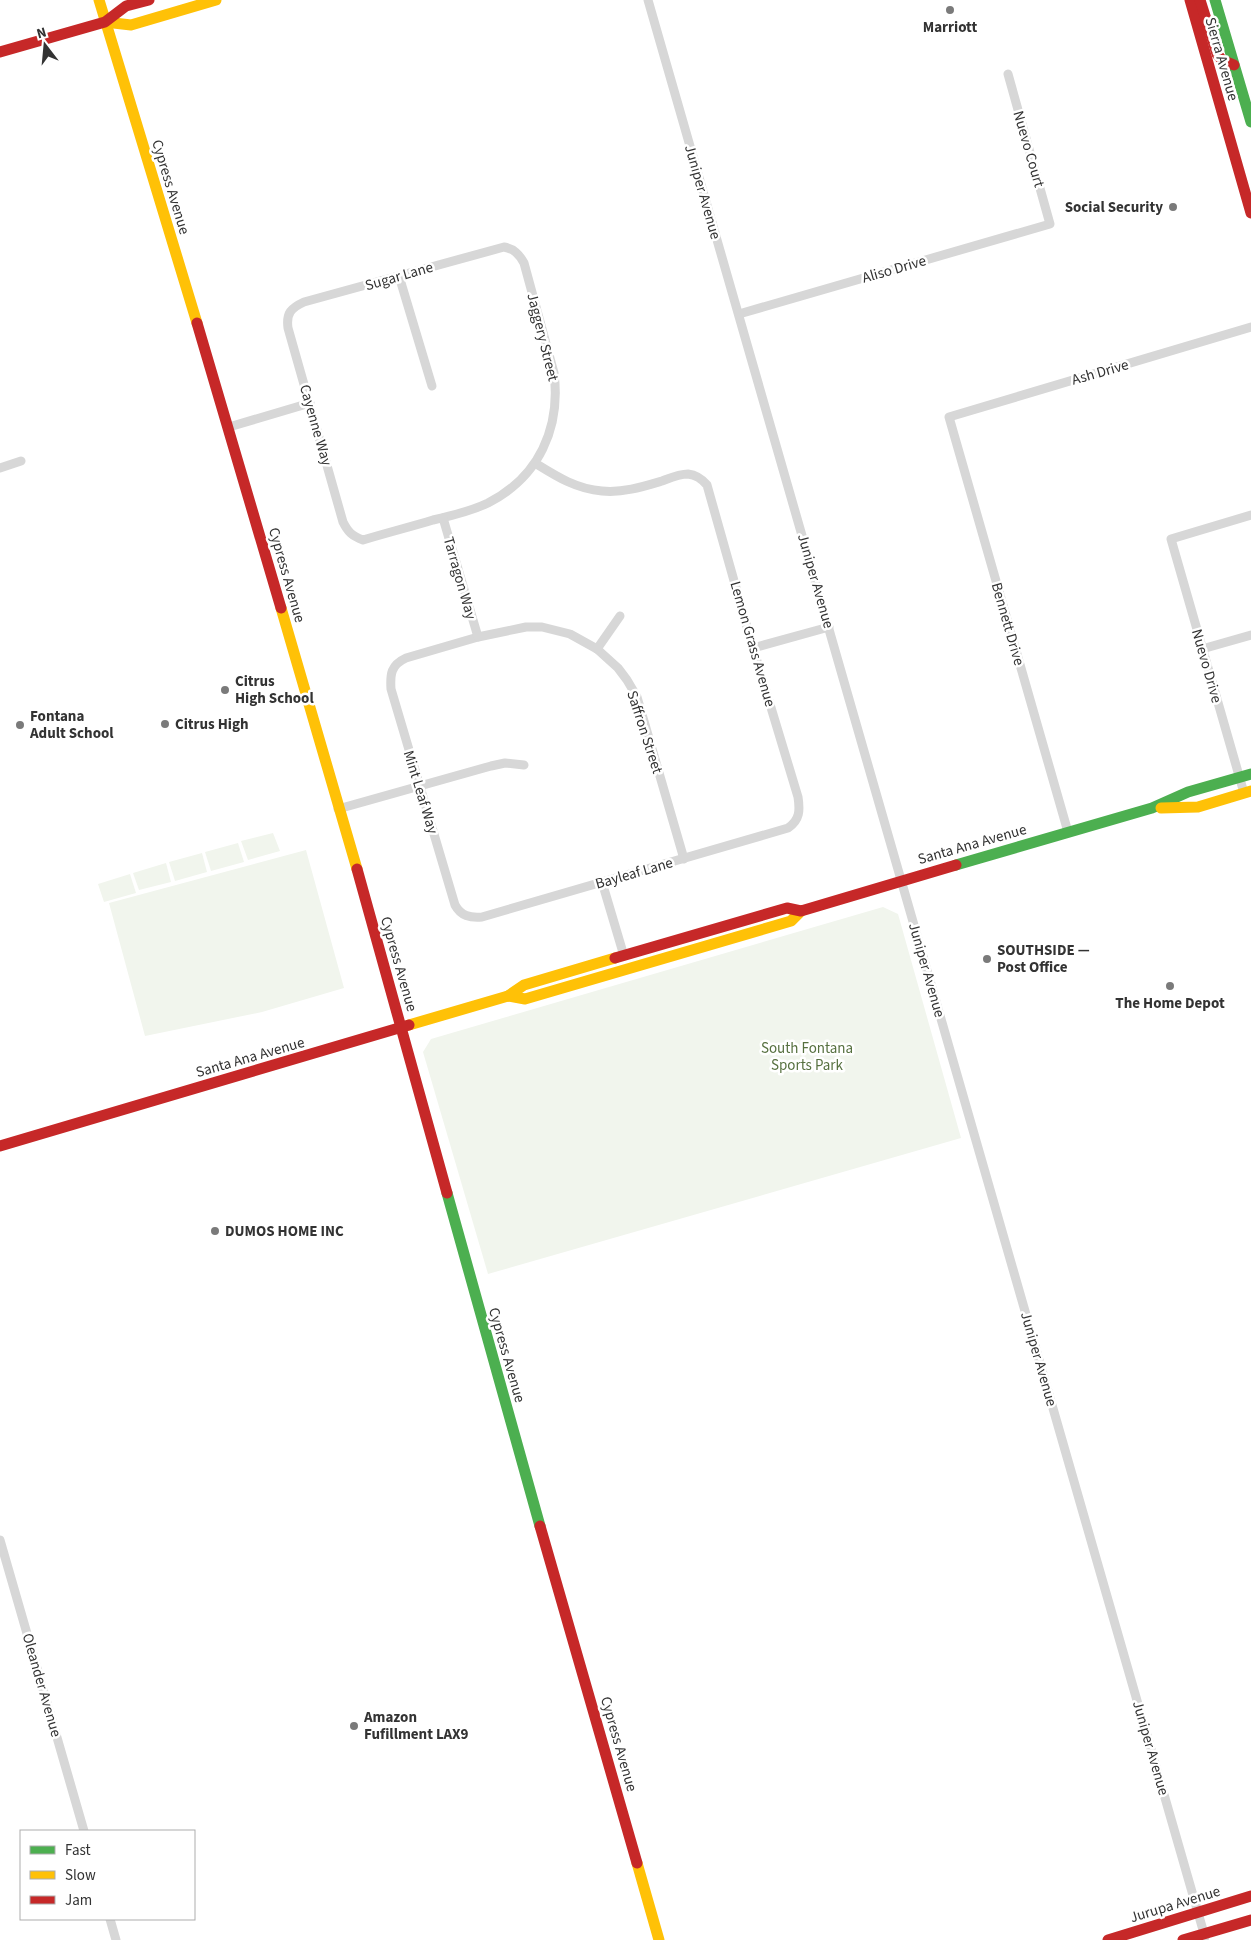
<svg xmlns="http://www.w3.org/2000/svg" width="1251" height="1940" font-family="'Source Sans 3',sans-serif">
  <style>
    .green { fill: #f1f5ed }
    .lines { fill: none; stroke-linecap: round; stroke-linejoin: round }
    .street { stroke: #d7d7d7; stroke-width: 9 }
    .fast { stroke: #4caf50; stroke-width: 11 }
    .slow { stroke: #ffc107; stroke-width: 11 }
    .jam { stroke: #c62828; stroke-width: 11 }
    .poi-dot { fill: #7a7a7a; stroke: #fff; stroke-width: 2 }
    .labels { text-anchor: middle; stroke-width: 5; stroke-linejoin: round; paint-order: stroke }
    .poi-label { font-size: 15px; font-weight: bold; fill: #333; stroke: #fff; text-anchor: start }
    .street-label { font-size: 15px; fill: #333; stroke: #fff }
    .park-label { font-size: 15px; fill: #56703f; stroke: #fff }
  </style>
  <rect width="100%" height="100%" fill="#fff"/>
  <!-- green -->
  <g class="green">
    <polygon points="273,833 280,851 248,860 241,841"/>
    <polygon points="238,843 244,862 211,871 205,852"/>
    <polygon points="306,850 344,988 262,1012 145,1036 109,903"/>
    <polygon points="202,853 207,872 175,881 169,862"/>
    <polygon points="166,863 171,882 139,890 133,873"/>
    <polygon points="130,874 136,893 104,902 98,884"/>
    <polygon points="883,907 898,914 961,1138 488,1274 423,1052 431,1039"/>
  </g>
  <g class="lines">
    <!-- street -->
    <g class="street">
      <polyline points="648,0 1205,1937"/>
      <path d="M504,247C514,249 519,254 524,263L554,373C561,428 539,477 488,503C471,511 451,516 433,520C410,527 386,533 363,540C352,536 348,532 343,522L288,328C286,313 291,308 304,302Z"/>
      <polyline points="399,276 432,386"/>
      <polyline points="739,314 1050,224 1008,74"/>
      <polyline points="229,427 310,403"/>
      <path d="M535,463C556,476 576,489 602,491C623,493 642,487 662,481C670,478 679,474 688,474C697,475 702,479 707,485L753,648L798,797C800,810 800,820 788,828L482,917C470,918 461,916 455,905L391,689C390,674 391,665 406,658L478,637L526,627H542L570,634L597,649L618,668L627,680L637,697L684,859"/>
      <polyline points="0,468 21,461"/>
      <polyline points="443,518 478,637"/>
      <polyline points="753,648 829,627"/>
      <polyline points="597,649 620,616"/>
      <polyline points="1202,649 1251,635"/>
      <polyline points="1244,793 1171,539 1251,515"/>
      <polyline points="338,809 491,766 505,763 524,765"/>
      <polyline points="1068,832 949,417 1251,327"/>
      <polyline points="602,882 624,956"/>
      <polyline points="0,1540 84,1831"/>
      <polyline points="110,1919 116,1940"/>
    </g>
    <!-- fast -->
    <g class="fast">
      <polyline points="1215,0 1251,122"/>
      <polyline points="956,865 1152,808 1188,792 1251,774"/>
      <polyline points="447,1193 540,1526"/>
    </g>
    <!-- slow -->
    <g class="slow">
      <polyline points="99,0 197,323"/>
      <polyline points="105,22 131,25 216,0"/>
      <polyline points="281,608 357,869"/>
      <polyline points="1161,808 1198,807 1251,791"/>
      <polyline points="508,996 525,999 791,921 801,911"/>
      <polyline points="409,1025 508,996 524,985 615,958"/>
      <polyline points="637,1863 659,1940"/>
    </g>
    <!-- jam -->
    <g class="jam">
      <polyline points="1190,0 1251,213"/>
      <polyline points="1200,0 1217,54 1222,60 1234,65"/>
      <polyline points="0,52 105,22 126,6 149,0"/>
      <polyline points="197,323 281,608"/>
      <polyline points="357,869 447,1193"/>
      <polyline points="615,958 787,908 801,911 956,865"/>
      <polyline points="0,1146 409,1025"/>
      <polyline points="540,1526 637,1863"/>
      <polyline points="1108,1940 1251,1896"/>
      <polyline points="1183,1940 1251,1920"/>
    </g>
  </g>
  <!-- markers -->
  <g class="poi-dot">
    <circle cx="950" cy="10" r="5"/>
    <circle cx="1173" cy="207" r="5"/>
    <circle cx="225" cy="690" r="5"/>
    <circle cx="165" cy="724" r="5"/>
    <circle cx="20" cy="725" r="5"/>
    <circle cx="987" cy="959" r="5"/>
    <circle cx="1170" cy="986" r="5"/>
    <circle cx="215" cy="1231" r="5"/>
    <circle cx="354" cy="1726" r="5"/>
  </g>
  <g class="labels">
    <!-- poi labels -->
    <g class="poi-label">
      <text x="950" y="32" text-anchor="middle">Marriott</text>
      <text x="1163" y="212" text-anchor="end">Social Security</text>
      <text x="235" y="686">Citrus<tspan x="235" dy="17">High School</tspan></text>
      <text x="30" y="721">Fontana<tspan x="30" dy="17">Adult School</tspan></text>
      <text x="175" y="729">Citrus High</text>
      <text x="997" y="955">SOUTHSIDE —<tspan x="997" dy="17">Post Office</tspan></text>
      <text x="1170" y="1008" text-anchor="middle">The Home Depot</text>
      <text x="225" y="1236">DUMOS HOME INC</text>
      <text x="364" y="1722">Amazon<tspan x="364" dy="17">Fufillment LAX9</tspan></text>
    </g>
    <!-- street labels -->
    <g class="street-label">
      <text transform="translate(1222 59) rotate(74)" y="5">Sierra Avenue</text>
      <text transform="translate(1029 149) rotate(74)" y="5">Nuevo Court</text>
      <text transform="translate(171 187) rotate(73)" y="5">Cypress Avenue</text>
      <text transform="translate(703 192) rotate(74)" y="5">Juniper Avenue</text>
      <text transform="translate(894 269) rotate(-16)" y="5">Aliso Drive</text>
      <text transform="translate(399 276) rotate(-16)" y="5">Sugar Lane</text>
      <text transform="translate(543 337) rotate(76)" y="5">Jaggery Street</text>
      <text transform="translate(1100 372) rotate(-16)" y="5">Ash Drive</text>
      <text transform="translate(316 425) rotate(74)" y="5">Cayenne Way</text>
      <text transform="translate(287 575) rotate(74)" y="5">Cypress Avenue</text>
      <text transform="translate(460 578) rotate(74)" y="5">Tarragon Way</text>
      <text transform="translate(816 581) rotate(74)" y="5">Juniper Avenue</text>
      <text transform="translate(1008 624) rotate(74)" y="5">Bennett Drive</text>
      <text transform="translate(753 644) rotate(74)" y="5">Lemon Grass Avenue</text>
      <text transform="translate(1207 666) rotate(74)" y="5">Nuevo Drive</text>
      <text transform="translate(645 732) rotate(72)" y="5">Saffron Street</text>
      <text transform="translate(421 792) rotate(73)" y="5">Mint Leaf Way</text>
      <text transform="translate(972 844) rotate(-16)" y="5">Santa Ana Avenue</text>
      <text transform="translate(634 873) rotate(-16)" y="5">Bayleaf Lane</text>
      <text transform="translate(399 964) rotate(74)" y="5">Cypress Avenue</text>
      <text transform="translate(927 970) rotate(74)" y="5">Juniper Avenue</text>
      <text transform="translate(250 1057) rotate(-16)" y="5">Santa Ana Avenue</text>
      <text transform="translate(507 1355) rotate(74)" y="5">Cypress Avenue</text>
      <text transform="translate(1039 1359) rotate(74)" y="5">Juniper Avenue</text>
      <text transform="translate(42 1685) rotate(74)" y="5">Oleander Avenue</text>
      <text transform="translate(619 1744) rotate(74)" y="5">Cypress Avenue</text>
      <text transform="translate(1151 1748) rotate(74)" y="5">Juniper Avenue</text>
      <text transform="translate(1175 1904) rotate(-17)" y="5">Jurupa Avenue</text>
    </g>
    <!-- park labels -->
    <g class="park-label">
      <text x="807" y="1053">South Fontana<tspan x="807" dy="17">Sports Park</tspan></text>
    </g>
  </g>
  <!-- legend -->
  <rect x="20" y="1830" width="175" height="90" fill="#ffffff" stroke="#adadad"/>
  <rect x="30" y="1846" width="25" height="8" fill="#4caf50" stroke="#adadad"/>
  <text x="65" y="1855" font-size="15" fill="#333333">Fast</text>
  <rect x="30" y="1871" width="25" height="8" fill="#ffc107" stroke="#adadad"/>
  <text x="65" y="1880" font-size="15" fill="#333333">Slow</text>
  <rect x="30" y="1896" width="25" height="8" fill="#c62828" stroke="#adadad"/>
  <text x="65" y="1905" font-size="15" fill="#333333">Jam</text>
  <!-- north arrow -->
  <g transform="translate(45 45) rotate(344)" stroke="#ffffff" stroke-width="4" paint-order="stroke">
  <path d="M0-4L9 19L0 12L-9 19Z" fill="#333333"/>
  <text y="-8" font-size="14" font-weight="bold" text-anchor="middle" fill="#333333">N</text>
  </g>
</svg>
